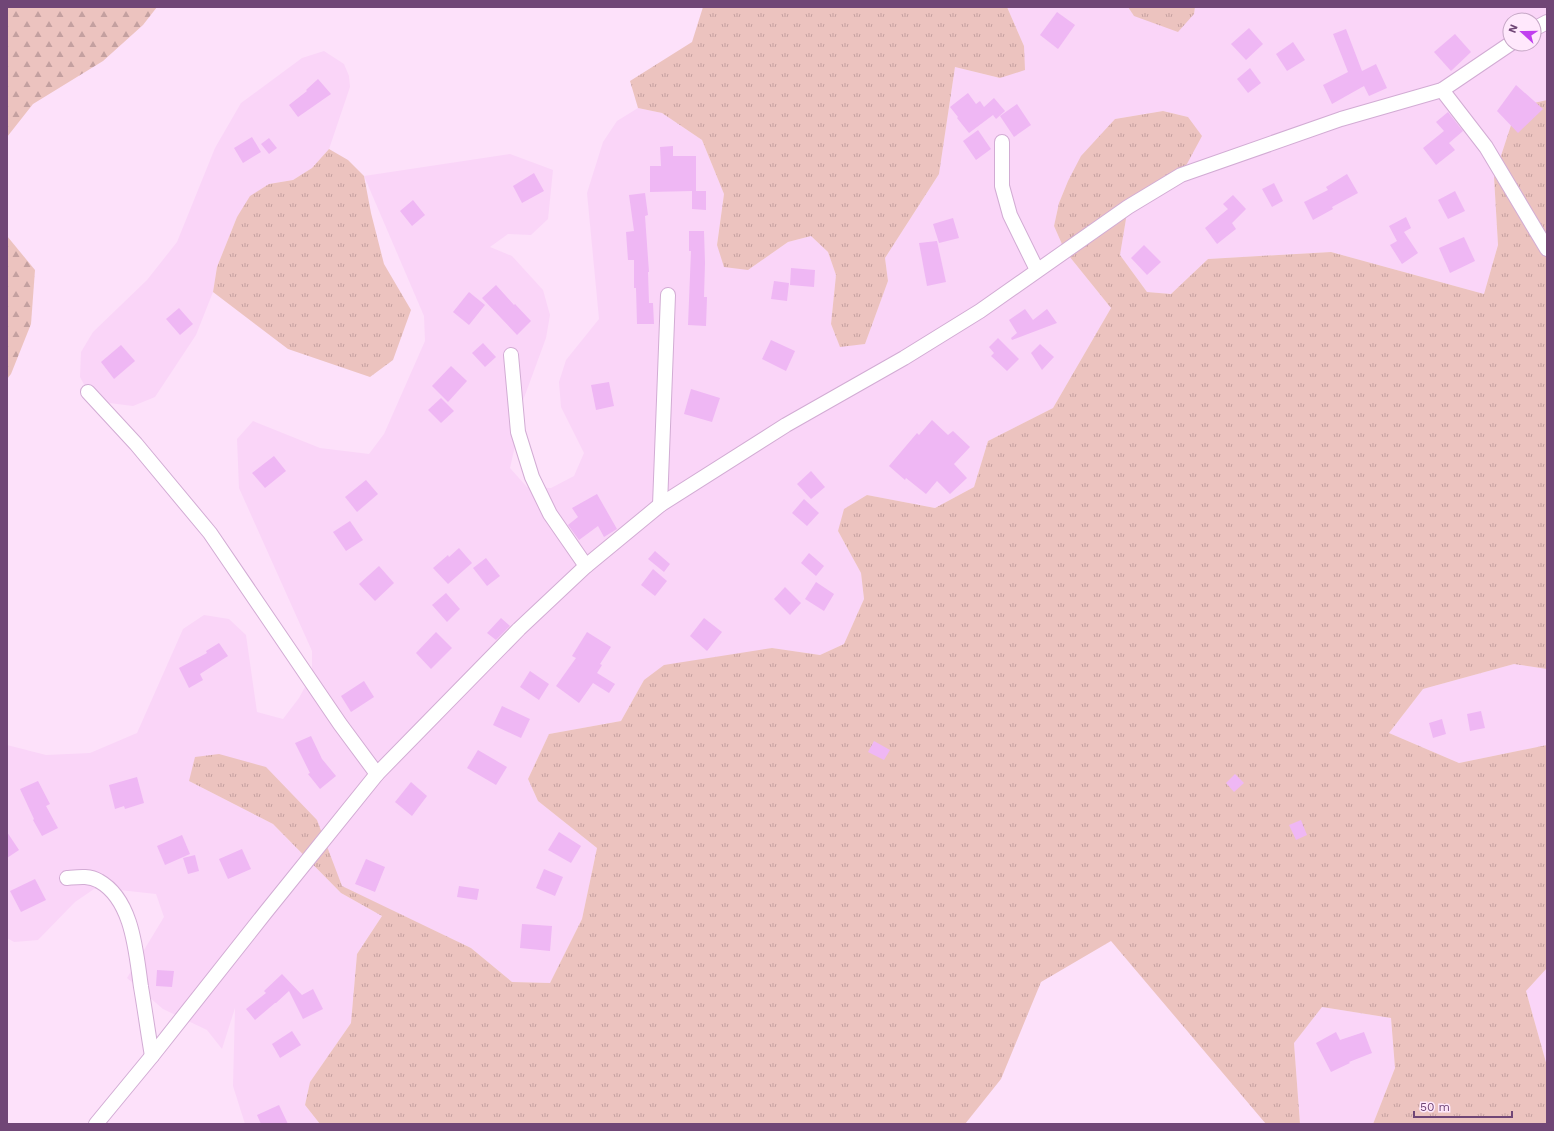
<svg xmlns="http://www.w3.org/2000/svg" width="1554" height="1131" font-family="'Work Sans',sans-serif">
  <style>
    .residential { fill: #fad5f8; fill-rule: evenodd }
    .grass { fill: url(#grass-tufts) }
    .forest { fill: url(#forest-firs) }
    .building { fill: #efb7f4 }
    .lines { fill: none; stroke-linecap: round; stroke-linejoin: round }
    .minor-casing { stroke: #d2acd4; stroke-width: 16 }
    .minor { stroke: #fff; stroke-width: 14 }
  </style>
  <defs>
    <pattern id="grass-tufts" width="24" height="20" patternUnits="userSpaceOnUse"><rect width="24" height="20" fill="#ecc3bf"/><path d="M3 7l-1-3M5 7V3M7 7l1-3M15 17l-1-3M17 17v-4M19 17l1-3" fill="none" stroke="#c4a0a0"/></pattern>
    <pattern id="forest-firs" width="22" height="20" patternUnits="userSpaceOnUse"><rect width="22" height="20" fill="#ecc3bf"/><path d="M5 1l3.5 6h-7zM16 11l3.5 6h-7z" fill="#c4a0a0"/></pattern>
  </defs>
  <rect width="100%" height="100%" fill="#fde1fa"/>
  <!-- residential -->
  <g class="residential">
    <path d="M1007,7H1128L1134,16L1194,14L1195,7H1547V100L1517,107L1494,177L1498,245L1484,294L1331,252L1208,259L1171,294L1147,292L1120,255L1128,207L1188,117L1163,111L1115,119L1068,181L1059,203L1054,226L1065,251L1111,308L1053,408L988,441L974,487L935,508L867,495L838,531L861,573L864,599L844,644L820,655L772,648L644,680L621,721L549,734L528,779L538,801L597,848L582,919L550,983L512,982L471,948L341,886L317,820L189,781L273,824L341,893L382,916L357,954L351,1023L310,1082L305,1105L320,1124H245L233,1086L235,1008L222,1049L207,1030L163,1009L127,978L164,917L156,894L110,889H94L75,902L38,940L14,942L7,938V745L46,755L90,753L137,733L183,629L204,615L229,619L246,635L257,712L283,719L299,698L312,674V651L239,488L237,439L253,421L320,448L369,454L384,434L425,341L424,316L364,176L510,154L553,170L548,219L531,235L508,234L490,247L512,256L543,290L550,315L546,338L521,406L518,432L510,468L527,487L551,488L574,476L584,453L561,407L559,382L566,360L599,319L587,193L603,142L617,121L638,108L662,113L702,140L724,194L717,244L748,270L788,242L811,236L828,252L836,275L831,324L840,346L865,344L888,281L885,258L939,174L955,67L1000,78L1024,46ZM1510,20H1534V44H1510Z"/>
    <polygon points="324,51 344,64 349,76 350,87 329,149 312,168 293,180 269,184 237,217 217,267 213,292 196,335 155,397 133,406 109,403 88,392 80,377 81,352 93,332 147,280 177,242 215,148 241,103 302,58"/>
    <polygon points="1514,664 1547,669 1547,745 1459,763 1389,733 1423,689"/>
    <polygon points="1547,968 1547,1066 1526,991"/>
    <polygon points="1322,1007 1391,1018 1395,1068 1373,1124 1300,1124 1294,1043"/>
  </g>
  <!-- grass -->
  <g class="grass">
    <polygon points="703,7 1007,7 1024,46 1025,70 1000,78 955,67 939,174 885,258 888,281 865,344 840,347 831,324 836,275 828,252 811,236 788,242 748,270 724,267 717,245 724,194 702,140 662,113 638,108 630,81 692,42"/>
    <polygon points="1128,7 1195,7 1194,14 1178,32 1134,16"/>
    <polygon points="1547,100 1547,669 1514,664 1423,689 1389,733 1459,763 1547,745 1547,968 1526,991 1547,1066 1547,1124 1373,1124 1395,1068 1391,1018 1322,1007 1294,1043 1300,1124 1266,1124 1111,941 1041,982 1001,1079 965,1124 320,1124 305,1105 310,1082 351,1023 357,954 382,916 341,893 273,824 189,781 195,757 219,754 266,767 317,820 342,886 471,948 512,982 550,983 582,919 597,848 538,801 528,779 549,734 621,721 644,680 664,665 772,648 820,655 844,644 864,599 861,573 838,531 844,509 867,495 935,508 974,487 988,441 1053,408 1111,308 1065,251 1054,226 1059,203 1068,181 1081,156 1115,119 1163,111 1188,117 1202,136 1181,175 1128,207 1120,255 1147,292 1171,294 1208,259 1331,252 1484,294 1498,245 1494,177 1517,107"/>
    <polygon points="329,149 348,160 364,176 371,213 384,264 411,310 393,360 370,377 288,349 213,292 217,267 237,217 250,196 269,184 293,180 312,168"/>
  </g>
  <!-- forest -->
  <g class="forest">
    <polygon points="7,7 157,7 143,25 103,61 33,104 7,137"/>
    <polygon points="7,236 35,270 31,324 11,374 7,379"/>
  </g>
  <!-- building -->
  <g class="building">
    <polygon points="1057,12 1075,25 1058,49 1040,35"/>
    <polygon points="1249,28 1263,44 1246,60 1231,44"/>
    <polygon points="1346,29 1362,71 1376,64 1387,88 1369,96 1364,86 1332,104 1323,85 1348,72 1333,34"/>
    <polygon points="1455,34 1471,52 1451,71 1434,52"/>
    <polygon points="1293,42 1305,60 1287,71 1276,54"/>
    <polygon points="1250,68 1261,83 1248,93 1237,79"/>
    <polygon points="318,79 331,94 298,117 289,105 307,91 306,90"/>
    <polygon points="1516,85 1543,109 1518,133 1497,111"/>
    <polygon points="968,93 976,104 980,101 984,107 994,98 1005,111 996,119 993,115 969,133 957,118 958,117 950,107"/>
    <polygon points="1017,104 1031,125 1014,137 1000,116"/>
    <polygon points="1448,112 1463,131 1449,143 1455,150 1436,165 1423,148 1444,131 1436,122"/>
    <polygon points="978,130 991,149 976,160 963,141"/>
    <polygon points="252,137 261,152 243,163 234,148"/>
    <polygon points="269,138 277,148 269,154 261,144"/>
    <polygon points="673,146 673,156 696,156 696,191 706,191 706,210 692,209 692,191 650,192 650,166 661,166 660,147"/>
    <polygon points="534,173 544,191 522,203 513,186"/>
    <polygon points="1347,174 1358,193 1332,207 1333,209 1313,220 1304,202 1328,190 1326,187"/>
    <polygon points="1274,183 1283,201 1272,207 1262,189"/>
    <polygon points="1455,191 1465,211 1448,219 1438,200"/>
    <polygon points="645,193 648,215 645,216 649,272 648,272 649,303 653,303 654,324 637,324 636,288 634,288 634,260 628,260 626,232 634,231 629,195"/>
    <polygon points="1233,195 1246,209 1232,223 1236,229 1217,244 1205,228 1228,209 1223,204"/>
    <polygon points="413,200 425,215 412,226 400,211"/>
    <polygon points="1406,217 1411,228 1404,232 1418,253 1402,264 1390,245 1397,241 1389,226"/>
    <polygon points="953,218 959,238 939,243 933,224"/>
    <polygon points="689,231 704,231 705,263 704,297 707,297 706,326 688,325 691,251 689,251"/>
    <polygon points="1464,237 1475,261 1450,273 1439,248"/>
    <polygon points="937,241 946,282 927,286 919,243"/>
    <polygon points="1144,245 1161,262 1147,275 1131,258"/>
    <polygon points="791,268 815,270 814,287 790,285"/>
    <polygon points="774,281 789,283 787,301 771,299"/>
    <polygon points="496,285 514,305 515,304 531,321 517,335 482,298"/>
    <polygon points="469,292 485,305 469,325 453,312"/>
    <polygon points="179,308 193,324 180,335 166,319"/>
    <polygon points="1025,309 1033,320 1047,309 1057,323 1012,340 1011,338 1017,333 1009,320"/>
    <polygon points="998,338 1019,359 1007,371 991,356 994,353 989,347"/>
    <polygon points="771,340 795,351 786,371 762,359"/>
    <polygon points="483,343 496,357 485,367 472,353"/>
    <polygon points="1040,344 1054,357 1042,370 1031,353"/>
    <polygon points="121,345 135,361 114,379 101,362"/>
    <polygon points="451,366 467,381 448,402 432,386"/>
    <polygon points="609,382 614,406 596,410 591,385"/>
    <polygon points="691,389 720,398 712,422 684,414"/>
    <polygon points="441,398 454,411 441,423 428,410"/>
    <polygon points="932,420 948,435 953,431 970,447 954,464 967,478 950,494 937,481 926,494 906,478 905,480 889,466 917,433 919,435"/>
    <polygon points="274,456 286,471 265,488 252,473"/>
    <polygon points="811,471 825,487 811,499 797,484"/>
    <polygon points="366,480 378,494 357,512 345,497"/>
    <polygon points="597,494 617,529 604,537 598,526 579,540 568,525 578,517 572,508"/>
    <polygon points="804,499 819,513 807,526 792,513"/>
    <polygon points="350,521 363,540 346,551 333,532"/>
    <polygon points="459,548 472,563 448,584 433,568 448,555 449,557"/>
    <polygon points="655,551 670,564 664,572 648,559"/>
    <polygon points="809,553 824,566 816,576 801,563"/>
    <polygon points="486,558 500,576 487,586 473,568"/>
    <polygon points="379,566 394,583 375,601 359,584"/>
    <polygon points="653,569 667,581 655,596 641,585"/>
    <polygon points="816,582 834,594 824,611 805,599"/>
    <polygon points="785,587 801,603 790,615 774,599"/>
    <polygon points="446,593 460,609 447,622 432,605"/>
    <polygon points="501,618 510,626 496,640 487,633"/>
    <polygon points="704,618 722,632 707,651 690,636"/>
    <polygon points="436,632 452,648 431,669 416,653"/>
    <polygon points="587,632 611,647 600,664 602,665 597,673 615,684 609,693 593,683 579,703 556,686 576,658 572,656"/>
    <polygon points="219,643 228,656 200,674 203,680 189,688 179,668 207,653 206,651"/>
    <polygon points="530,671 549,684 539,700 520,687"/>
    <polygon points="364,681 374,697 351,712 341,696"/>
    <polygon points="502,706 530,719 521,738 493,725"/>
    <polygon points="1481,711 1485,728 1470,731 1467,714"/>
    <polygon points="1442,719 1446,734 1433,738 1429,723"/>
    <polygon points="311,736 322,759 336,776 320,789 308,774 310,773 295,743"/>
    <polygon points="874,741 890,750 884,760 868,752"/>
    <polygon points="478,750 507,767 496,785 467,768"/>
    <polygon points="1235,774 1244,783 1234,792 1226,783"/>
    <polygon points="137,777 144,803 125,809 124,806 115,809 109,785"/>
    <polygon points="38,781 50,804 46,806 58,828 42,836 33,820 34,819 20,789"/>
    <polygon points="411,782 427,796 412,816 395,802"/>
    <polygon points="1301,820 1307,835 1296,840 1289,825"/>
    <polygon points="7,832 19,850 7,858"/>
    <polygon points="559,832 581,846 571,863 548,850"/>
    <polygon points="182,835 190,854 165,865 157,846"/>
    <polygon points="242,849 251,869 228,879 219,859"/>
    <polygon points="195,855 199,871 188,874 183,858"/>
    <polygon points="366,859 385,867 375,892 355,884"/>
    <polygon points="544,869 563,877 555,896 536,888"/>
    <polygon points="35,879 46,900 21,912 10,891"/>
    <polygon points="459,886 479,889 477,900 457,897"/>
    <polygon points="522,924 552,926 550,951 520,948"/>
    <polygon points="157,970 174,971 172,987 156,986"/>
    <polygon points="282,974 302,995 313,989 323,1009 303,1019 289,991 276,1003 275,1003 255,1020 246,1009 266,993 264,991"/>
    <polygon points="292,1031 301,1045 280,1058 272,1044"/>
    <polygon points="1336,1032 1340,1040 1364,1032 1372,1053 1349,1062 1350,1063 1331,1072 1316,1043"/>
    <polygon points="279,1105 288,1124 261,1124 257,1115"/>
  </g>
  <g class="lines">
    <defs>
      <g id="minor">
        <polyline points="1534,29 1547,22"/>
        <polyline points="1442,90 1486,147 1547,249"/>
        <polyline points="1002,142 1002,186 1010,215 1037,270"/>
        <polyline points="511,355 518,432 532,477 550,514 586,566"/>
        <polyline points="88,392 136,444 210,533 340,724 377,774"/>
        <polyline points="660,505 668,295"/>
        <path d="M67,878C78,877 89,875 99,881C133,900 136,953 141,987C145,1010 148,1033 152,1056"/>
        <polyline points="96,1124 152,1056 265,913 377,774 519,629 586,566 660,505 786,425 904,358 980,311 1128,207 1181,175 1341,119 1442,90 1510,44"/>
      </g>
    </defs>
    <!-- minor casing -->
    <use href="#minor" class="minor-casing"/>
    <!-- minor -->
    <use href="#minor" class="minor"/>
  </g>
  <!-- border -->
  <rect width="1554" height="1131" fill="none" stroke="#704676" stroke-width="16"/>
  <!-- north arrow -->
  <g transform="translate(1522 32) rotate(291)"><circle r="19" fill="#ffe8fc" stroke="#c6a7c6"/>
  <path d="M0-3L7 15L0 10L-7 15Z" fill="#c03fef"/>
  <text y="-6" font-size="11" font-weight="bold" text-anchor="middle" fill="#704676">N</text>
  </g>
  <!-- scale -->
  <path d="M1414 1111v6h98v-6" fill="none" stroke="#704676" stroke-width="2"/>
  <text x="1420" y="1111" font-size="12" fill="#704676" stroke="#ffe8fc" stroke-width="3" paint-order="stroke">50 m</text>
</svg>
